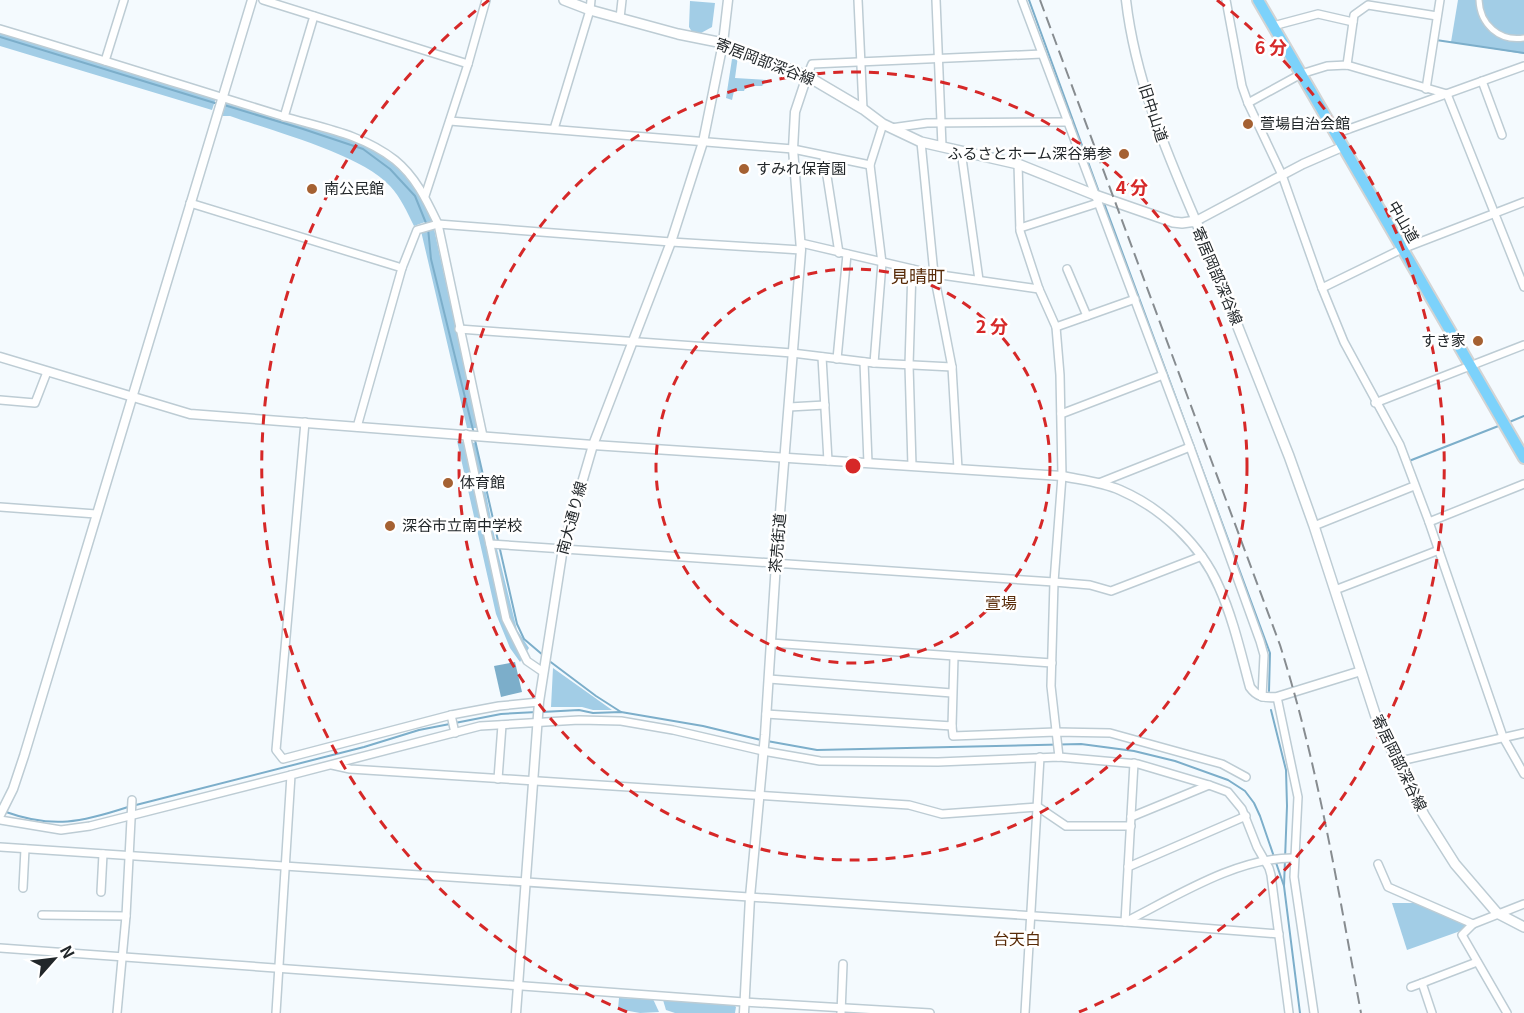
<svg xmlns="http://www.w3.org/2000/svg" width="1524" height="1013" font-family="Georgia,'Noto Sans JP',serif">
  <style>
    .green { fill: #a2cde6 }
    .water { fill: #7caeca }
    .lines { fill: none; stroke-linecap: round; stroke-linejoin: round }
    .stream { stroke: #7caeca; stroke-width: 2 }
    .pedestrian-casing { stroke: #bdccd4; stroke-width: 8 }
    .minor-casing { stroke: #bdccd4; stroke-width: 10 }
    .tertiary-casing { stroke: #bdccd4; stroke-width: 11 }
    .secondary-casing { stroke: #bdccd4; stroke-width: 12 }
    .trunk-casing { stroke: #d3d4d4; stroke-width: 14 }
    .pedestrian { stroke: #fff; stroke-width: 5 }
    .minor { stroke: #fff; stroke-width: 7 }
    .tertiary { stroke: #fff; stroke-width: 8 }
    .secondary { stroke: #fff; stroke-width: 9 }
    .trunk { stroke: #7cd2fb; stroke-width: 10 }
    .rail { stroke: #878c90; stroke-width: 2; stroke-dasharray: 12 6; stroke-linecap: butt }
    .ring { fill: none; stroke: #d62828; stroke-width: 3; stroke-dasharray: 10 8 }
    .poi-dot { fill: #a56132; stroke: #fff; stroke-width: 2 }
    .labels { text-anchor: middle; stroke-width: 5; stroke-linejoin: round; paint-order: stroke }
    .street-label { font-size: 15px; fill: #212629; stroke: #fff }
    .poi-label { font-size: 15px; fill: #212629; stroke: #fff; text-anchor: start }
    .neighbourhood-label { font-size: 16px; fill: #582b08; stroke: #fff }
    .quarter-label { font-size: 18px; fill: #582b08; stroke: #fff }
    .centre { fill: #d62828; stroke: #fff; stroke-width: 3 }
    .ring-label { font-size: 18px; text-anchor: middle; font-weight: bold; fill: #d62828; stroke: #fff; stroke-width: 5; stroke-linejoin: round; paint-order: stroke }
  </style>
  <rect width="100%" height="100%" fill="#f4fafe"/>
  <!-- green -->
  <g class="green">
    <polygon points="1458,0 1524,0 1524,54 1451,42"/>
    <polygon points="690,1 715,3 712,27 701,33 692,32 689,27"/>
    <polygon points="0,32 216,98 212,110 0,46"/>
    <polygon points="738,56 735,78 767,80 762,86 746,86 744,91 734,91 732,100 726,98 732,59"/>
    <path d="M227,101L352,138L380,153L395,164L423,198L433,224L478,428H467L421,231L427,228L425,222L414,226C407,212 401,198 390,186C361,154 272,131 230,116H222Z"/>
    <polygon points="457,441 476,443 497,549 517,630 529,648 520,662 510,648 496,614"/>
    <polygon points="553,668 612,710 593,710 582,707 551,707"/>
    <polygon points="1392,903 1416,903 1426,906 1464,923 1466,929 1407,950"/>
    <polygon points="619,998 653,999 659,1012 640,1013 618,1009"/>
    <polygon points="663,1000 733,1004 736,1007 735,1013 675,1013 666,1010"/>
  </g>
  <!-- water -->
  <polygon class="water" points="515,662 522,692 501,697 494,666"/>
  <g class="lines">
    <!-- stream -->
    <g class="stream">
      <polyline points="1029,0 1099,192"/>
      <polyline points="0,37 218,104"/>
      <polyline points="1436,40 1524,53"/>
      <polyline points="224,105 303,129 363,149 390,169 415,196 428,228 431,259 474,434"/>
      <polyline points="1104,203 1270,653 1269,691"/>
      <polyline points="1507,423 1524,416"/>
      <polyline points="475,440 517,624 524,639 544,656"/>
      <polyline points="1409,461 1501,425"/>
      <polyline points="548,660 596,696 621,712"/>
      <polyline points="1271,710 1286,770 1287,806 1284,886 1300,1013"/>
      <polyline points="542,712 579,710 593,713 621,712 703,726 761,740"/>
      <polyline points="767,741 817,750 1081,744 1134,751 1175,761 1228,780 1245,791 1254,803 1260,816 1284,886"/>
      <path d="M6,812C53,829 82,822 128,807L364,747L419,730L501,714L537,712"/>
    </g>
    <defs>
      <path id="pedestrian" d="M1479,0C1480,24 1499,42 1524,38"/>
      <g id="minor">
        <polyline points="263,0 468,64"/>
        <polyline points="858,0 863,109"/>
        <polyline points="936,0 942,146"/>
        <polyline points="1022,0 1190,447 1260,641 1264,655 1262,697"/>
        <polyline points="1226,0 1242,86 1248,103 1282,175 1322,288 1344,342 1400,445 1429,522 1503,737 1524,774"/>
        <polyline points="620,18 622,0"/>
        <polyline points="1273,26 1318,14 1353,22"/>
        <path d="M0,29C94,57 188,87 282,116C322,128 362,134 395,160C416,177 427,201 438,224L483,436"/>
        <polyline points="105,61 124,0"/>
        <polyline points="1347,65 1354,15 1368,5 1437,16"/>
        <polyline points="807,76 812,64 1042,54"/>
        <polyline points="1482,81 1502,135"/>
        <polyline points="1426,89 1440,0"/>
        <polyline points="1447,94 1524,287"/>
        <polyline points="1248,103 1301,74 1327,66 1347,65 1447,94"/>
        <polyline points="284,117 314,16"/>
        <polyline points="450,121 793,149 870,165"/>
        <polyline points="891,128 927,123 1068,122"/>
        <polyline points="554,129 590,10 591,0"/>
        <polyline points="1335,134 1524,66"/>
        <polyline points="921,142 934,274 952,367 958,469"/>
        <polyline points="961,151 979,280"/>
        <polyline points="824,157 839,253"/>
        <polyline points="1018,164 1020,231 1039,289 1056,327 1060,375 1062,476 1054,582 1051,686 1059,757"/>
        <polyline points="425,196 468,64 486,0"/>
        <polyline points="190,203 402,268"/>
        <polyline points="1020,228 1098,203"/>
        <polyline points="801,243 934,274 1039,289"/>
        <polyline points="1067,269 1087,316"/>
        <polyline points="1322,288 1402,249 1524,202"/>
        <polyline points="1056,327 1135,299"/>
        <polyline points="459,329 792,353 874,363 952,367"/>
        <polyline points="822,357 828,461"/>
        <polyline points="837,359 847,254"/>
        <polyline points="864,362 868,463"/>
        <polyline points="874,363 882,263 870,165 883,124"/>
        <polyline points="0,400 35,403 47,372"/>
        <polyline points="1375,403 1524,345"/>
        <polyline points="789,407 825,405"/>
        <polyline points="1061,414 1163,375"/>
        <polyline points="305,422 276,750 283,759 451,715 499,706 539,702"/>
        <polyline points="357,427 402,268 417,230 438,224 671,242 801,250"/>
        <polyline points="466,434 506,619 527,661 543,672"/>
        <polyline points="912,466 909,365 912,269"/>
        <polyline points="1099,483 1190,447"/>
        <polyline points="0,507 96,514"/>
        <polyline points="1429,522 1524,484"/>
        <polyline points="1314,526 1414,486"/>
        <polyline points="490,544 1054,582 1090,585 1111,591 1202,556"/>
        <polyline points="1335,590 1439,550"/>
        <polyline points="771,643 1052,663"/>
        <polyline points="769,679 952,693"/>
        <polyline points="1277,697 1298,797 1294,877 1314,1013"/>
        <polyline points="766,714 952,726 954,657"/>
        <polyline points="451,715 455,733"/>
        <polyline points="952,726 953,736 1056,732 1110,733 1222,764 1246,777"/>
        <polyline points="1396,762 1524,733"/>
        <polyline points="1134,763 1125,922 1279,934"/>
        <polyline points="332,765 350,769 413,773 909,805 942,814 1038,807 1066,826 1131,826"/>
        <polyline points="498,779 502,725"/>
        <polyline points="1131,817 1209,785"/>
        <polyline points="0,820 61,830 90,826 291,775"/>
        <path d="M0,847L1125,922C1175,897 1237,857 1294,858"/>
        <polyline points="1378,864 1388,887 1473,924 1524,904"/>
        <polyline points="1128,867 1246,816"/>
        <polyline points="23,888 25,849"/>
        <polyline points="101,892 103,854"/>
        <polyline points="42,915 126,916"/>
        <polyline points="1473,924 1462,935 1507,1013"/>
        <polyline points="0,948 744,1002 930,1013"/>
        <polyline points="1422,983 1477,962"/>
        <polyline points="1411,987 1422,983 1432,1013"/>
        <polyline points="117,1013 126,916 132,800"/>
        <polyline points="276,1013 291,775 480,726 579,720 621,721 673,730 763,751 820,761 938,762 1059,757 1138,764 1209,785 1228,792 1242,809 1257,847 1269,868 1271,875 1289,1013"/>
        <polyline points="841,1013 843,964"/>
        <polyline points="1025,1013 1040,757"/>
      </g>
      <g id="tertiary">
        <path d="M1126,0C1135,78 1165,149 1196,221L1303,164L1342,147"/>
        <path d="M0,357L190,414L593,445L1062,476C1081,480 1102,482 1120,490C1162,508 1201,545 1219,587C1233,618 1241,654 1250,687C1257,697 1265,698 1277,697L1361,671"/>
        <polyline points="0,815 13,789 24,756 252,0"/>
        <polyline points="516,1013 539,702 563,548 593,445 671,242 703,142 723,43 728,0"/>
        <polyline points="744,1013 750,897 765,735 776,563 801,250 793,149 795,112 807,76"/>
      </g>
      <polyline id="secondary" points="564,0 590,10 678,34 723,43 807,76 863,109 883,124 921,142 1018,164 1095,195 1173,222 1182,223 1196,221 1289,456 1314,526 1377,720 1424,815 1455,864 1497,913 1524,927"/>
      <polyline id="trunk" points="1258,0 1524,458"/>
    </defs>
    <!-- pedestrian casing -->
    <use href="#pedestrian" class="pedestrian-casing"/>
    <!-- minor casing -->
    <use href="#minor" class="minor-casing"/>
    <!-- tertiary casing -->
    <use href="#tertiary" class="tertiary-casing"/>
    <!-- secondary casing -->
    <use href="#secondary" class="secondary-casing"/>
    <!-- trunk casing -->
    <use href="#trunk" class="trunk-casing"/>
    <!-- pedestrian -->
    <use href="#pedestrian" class="pedestrian"/>
    <!-- minor -->
    <use href="#minor" class="minor"/>
    <!-- tertiary -->
    <use href="#tertiary" class="tertiary"/>
    <!-- secondary -->
    <use href="#secondary" class="secondary"/>
    <!-- trunk -->
    <use href="#trunk" class="trunk"/>
    <!-- rail -->
    <path class="rail" d="M1040,0L1280,645C1318,765 1338,889 1361,1013"/>
  </g>
  <!-- distance rings -->
  <g class="ring">
    <circle cx="853" cy="466" r="197"/>
    <circle cx="853" cy="466" r="394"/>
    <path d="M627 1012A591 591 0 0 1 489 0M1217 0A591 591 0 0 1 1079 1012"/>
  </g>
  <!-- markers -->
  <g class="poi-dot">
    <circle cx="1248" cy="124" r="6"/>
    <circle cx="1124" cy="154" r="6"/>
    <circle cx="744" cy="169" r="6"/>
    <circle cx="312" cy="189" r="6"/>
    <circle cx="1478" cy="341" r="6"/>
    <circle cx="448" cy="483" r="6"/>
    <circle cx="390" cy="526" r="6"/>
  </g>
  <g class="labels">
    <!-- street labels -->
    <g class="street-label">
      <text transform="translate(765 62) rotate(21)" y="5">寄居岡部深谷線</text>
      <text transform="translate(1153 113) rotate(72)" y="5">旧中山道</text>
      <text transform="translate(1403 222) rotate(60)" y="5">中山道</text>
      <text transform="translate(1217 276) rotate(67)" y="5">寄居岡部深谷線</text>
      <text transform="translate(572 518) rotate(-75)" y="5">南大通り線</text>
      <text transform="translate(778 543) rotate(-85)" y="5">茶売街道</text>
      <text transform="translate(1399 763) rotate(64)" y="5">寄居岡部深谷線</text>
    </g>
    <!-- poi labels -->
    <g class="poi-label">
      <text x="1260" y="129">萱場自治会館</text>
      <text x="1112" y="159" text-anchor="end">ふるさとホーム深谷第参</text>
      <text x="756" y="174">すみれ保育園</text>
      <text x="324" y="194">南公民館</text>
      <text x="1466" y="346" text-anchor="end">すき家</text>
      <text x="460" y="488">体育館</text>
      <text x="402" y="531">深谷市立南中学校</text>
    </g>
    <!-- neighbourhood labels -->
    <g class="neighbourhood-label">
      <text x="1001" y="609">萱場</text>
      <text x="1017" y="945">台天白</text>
    </g>
    <!-- quarter labels -->
    <g class="quarter-label">
      <text x="918" y="283">見晴町</text>
    </g>
  </g>
  <circle cx="853" cy="466" r="9" class="centre"/>
  <g class="ring-label">
    <text x="1271" y="54">6 分</text>
    <text x="1132" y="194">4 分</text>
    <text x="992" y="333">2 分</text>
  </g>
  <!-- north arrow -->
  <g transform="translate(54 959) rotate(62)" stroke="#ffffff" stroke-width="4.5" paint-order="stroke">
  <path d="M0-4.5L10 22L0 15L-10 22Z" fill="#212629"/>
  <text y="-9" font-size="16" font-weight="bold" text-anchor="middle" fill="#212629">N</text>
  </g>
</svg>
